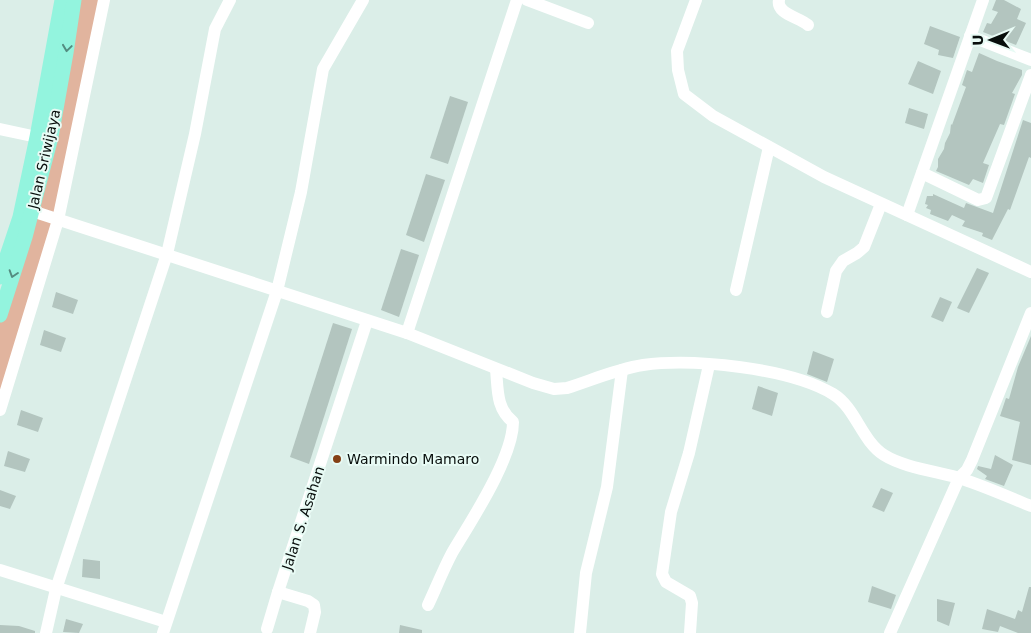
<svg xmlns="http://www.w3.org/2000/svg" width="1031" height="633" font-family="'DejaVu Sans',sans-serif">
  <style>
    .green { fill: #e1b49e }
    .building { fill: #b3c5bf }
    .lines { fill: none; stroke-linecap: round; stroke-linejoin: round }
    .minor { stroke: #fff; stroke-width: 12 }
    .major { stroke: #93f4de; stroke-width: 15 }
    .oneway { stroke: #548c80 }
    .poi-dot { fill: #844015; stroke: #e8fbf5; stroke-width: 2 }
    .labels { text-anchor: middle; stroke-width: 4; stroke-linejoin: round; paint-order: stroke }
    .street-label { font-size: 14px; fill: #080e0c; stroke: #e8fbf5 }
    .poi-label { font-size: 14px; fill: #080e0c; stroke: #e8fbf5; text-anchor: start }
  </style>
  <rect width="100%" height="100%" fill="#dbeee8"/>
  <!-- green -->
  <g class="green">
    <polygon points="74,0 103,0 57,219 33,211"/>
    <polygon points="32,212 57,220 0,407 0,317"/>
  </g>
  <!-- building -->
  <g class="building">
    <polygon points="996,0 1004,0 1021,9 1017,19 1026,23 1016,45 983,32 987,23 991,24 998,12 992,10"/>
    <polygon points="930,26 960,37 953,58 938,55 939,50 924,44"/>
    <polygon points="979,53 997,61 1022,70 1022,75 1012,93 1015,94 1004,125 1000,124 983,163 989,165 983,183 973,179 969,185 936,171 938,167 938,159 944,149 945,143 950,133 951,124 952,125 966,87 962,85 967,70 972,72"/>
    <polygon points="918,61 941,71 933,94 908,84"/>
    <polygon points="450,96 468,102 448,164 430,158"/>
    <polygon points="909,108 928,114 924,129 905,123"/>
    <polygon points="1023,120 1031,123 1031,158 1029,157 1010,210 1008,209 992,240 982,236 983,233 962,226 965,221 952,215 948,221 930,214 931,210 926,208 928,205 925,204 927,196 933,196 933,194 964,208 966,203 993,213"/>
    <polygon points="426,174 445,180 424,242 406,235"/>
    <polygon points="401,249 419,255 399,317 381,310"/>
    <polygon points="977,268 989,273 969,313 957,308"/>
    <polygon points="56,292 78,300 73,314 52,307"/>
    <polygon points="940,297 952,302 943,322 931,317"/>
    <polygon points="333,323 352,329 309,464 290,457"/>
    <polygon points="44,330 66,338 61,352 40,345"/>
    <polygon points="1031,336 1031,465 1012,460 1020,422 1000,416 1006,398 1009,399 1018,367"/>
    <polygon points="813,351 834,359 827,382 807,374"/>
    <polygon points="758,386 778,393 772,416 752,409"/>
    <polygon points="21,410 43,418 38,432 17,425"/>
    <polygon points="8,451 30,459 25,472 4,466"/>
    <polygon points="995,455 1013,465 1004,486 985,479 987,476 977,469 978,466 991,469"/>
    <polygon points="881,488 893,493 884,512 872,507"/>
    <polygon points="0,490 16,496 10,509 0,506"/>
    <polygon points="83,559 100,561 100,579 82,577"/>
    <polygon points="872,586 896,595 891,609 868,602"/>
    <polygon points="1029,587 1031,587 1031,633 1018,633 1000,626 998,632 982,629 987,609 1015,619 1018,610 1022,612"/>
    <polygon points="937,599 955,603 949,626 937,621"/>
    <polygon points="66,619 83,624 79,633 63,632"/>
    <polygon points="0,625 19,626 35,631 35,633 0,633"/>
    <polygon points="400,625 422,630 422,633 399,633"/>
  </g>
  <g class="lines">
    <!-- minor -->
    <g class="minor">
      <polyline points="527,0 588,23"/>
      <polyline points="696,0 677,51 678,70 684,94 713,116 824,177 1031,272"/>
      <path d="M779,0C776,14 799,17 808,25"/>
      <polyline points="970,36 1031,60"/>
      <polyline points="0,129 37,137"/>
      <polyline points="922,173 978,200 986,198 1031,75"/>
      <path d="M32,211L407,333L533,383L554,389L567,388C592,380 617,369 643,365C693,358 790,368 833,394C856,408 861,440 884,455C903,467 934,471 956,477C982,485 1006,496 1031,506"/>
      <polyline points="907,215 983,0"/>
      <polyline points="736,290 769,147"/>
      <polyline points="827,312 836,271 843,261 857,253 864,247 881,204"/>
      <polyline points="407,333 517,0"/>
      <polyline points="0,410 58,220 104,0"/>
      <polyline points="0,570 166,622"/>
      <polyline points="278,592 308,601 314,605 315,612 310,633"/>
      <path d="M428,605C436,588 443,570 452,553C471,521 513,458 513,422C496,408 498,390 496,369"/>
      <polyline points="267,629 278,592 367,321"/>
      <polyline points="46,633 56,589 167,254 195,134 215,29 230,0"/>
      <polyline points="163,633 277,291 301,192 323,69 363,0"/>
      <polyline points="580,633 586,573 607,487 622,370"/>
      <polyline points="690,633 692,603 690,596 666,582 662,574 671,512 689,453 709,365"/>
      <polyline points="890,633 959,478 967,470 972,460 1031,313"/>
    </g>
    <!-- major -->
    <g class="major">
      <polyline points="0,277 20,217 37,137 62,0"/>
      <polyline points="0,315 25,237 51,137 66,53 74,0"/>
    </g>
  </g>
  <!-- one-way arrows -->
  <defs><path id="oneway-chevron" d="M-2-3.5L2.5 0L-2 3.5" fill="none" stroke-width="1.6" stroke-linecap="round" stroke-linejoin="round" transform="scale(1.25)"/></defs>
  <g class="oneway">
    <use href="#oneway-chevron" transform="translate(67 48) rotate(98)"/>
    <use href="#oneway-chevron" transform="translate(13 274) rotate(108)"/>
  </g>
  <!-- markers -->
  <circle class="poi-dot" cx="337" cy="459" r="5"/>
  <g class="labels">
    <!-- street labels -->
    <g class="street-label">
      <text transform="translate(44 159) rotate(-77)" y="5">Jalan Sriwijaya</text>
      <text transform="translate(303 518) rotate(-72)" y="5">Jalan S. Asahan</text>
    </g>
    <!-- poi labels -->
    <g class="poi-label">
      <text x="347" y="464">Warmindo Mamaro</text>
    </g>
  </g>
  <!-- north arrow -->
  <g transform="translate(991 40) rotate(269)" stroke="#e8fbf5" stroke-width="4" paint-order="stroke">
  <path d="M0-4L9 19L0 12L-9 19Z" fill="#080e0c"/>
  <text y="-8" font-size="14" font-weight="bold" text-anchor="middle" fill="#080e0c">U</text>
  </g>
</svg>
